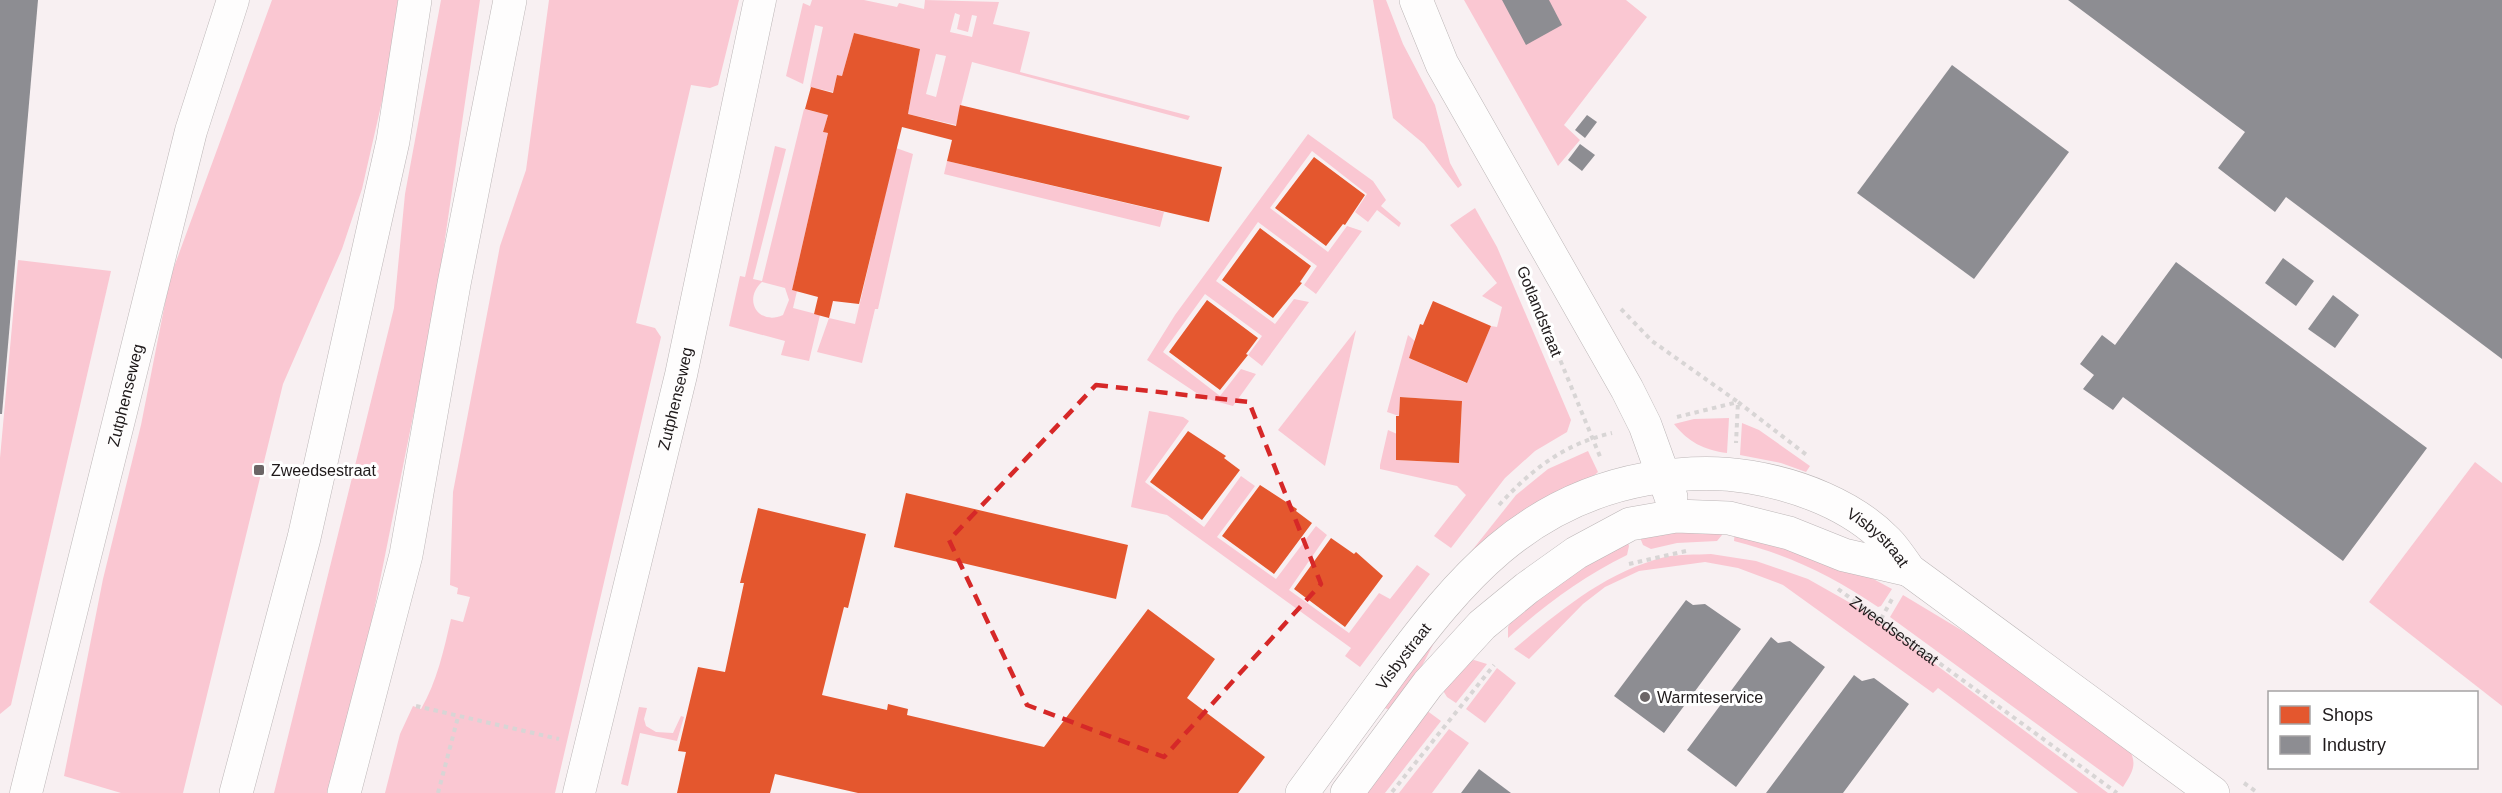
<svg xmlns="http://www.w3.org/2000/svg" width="2502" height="793" font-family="Helvetica,sans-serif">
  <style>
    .green { fill: #fac7d2; fill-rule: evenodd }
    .shops { fill: #e4572e }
    .industry { fill: #8d8d92 }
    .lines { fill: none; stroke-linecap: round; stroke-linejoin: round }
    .street-casing { stroke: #bcb6b7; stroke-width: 33 }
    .secondary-casing { stroke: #bcb6b7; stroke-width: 34 }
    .primary-casing { stroke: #bcb6b7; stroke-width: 34 }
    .path { stroke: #d8d5d5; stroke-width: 4; stroke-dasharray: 4.5 4.5; stroke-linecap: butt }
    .street { stroke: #fefdfd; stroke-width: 32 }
    .secondary { stroke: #fefdfd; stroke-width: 33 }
    .primary { stroke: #fefdfd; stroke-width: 33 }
    .marked { fill: none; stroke: #d62828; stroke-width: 4.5; stroke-dasharray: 12 8; stroke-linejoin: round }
    .poi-dot { fill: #6b6566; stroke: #fff; stroke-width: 2 }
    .labels { text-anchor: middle; stroke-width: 6; stroke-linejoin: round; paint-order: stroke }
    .street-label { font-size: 16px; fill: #1f1a1b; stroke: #fff }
    .poi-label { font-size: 16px; fill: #1f1a1b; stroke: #fff; text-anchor: start }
  </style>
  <rect width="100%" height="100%" fill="#f8f0f2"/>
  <!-- green -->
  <g class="green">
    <polygon points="272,0 398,0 387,79 362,189 342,249 283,384 183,793 121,793 64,776 103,579 141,425 170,278"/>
    <polygon points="441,0 480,0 435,307 366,650 355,699 328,793 274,793 394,308 405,194"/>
    <path d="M549,0H739L718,85L710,88L691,85L636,323L655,328L661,337L555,793H385L400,734L413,706L421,709C437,682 444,649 451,619L463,622L470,597L457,594L458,588L450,585L453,492L500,246L526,170Z"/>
    <path d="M812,0H864L897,7L899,3L924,9L925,0L999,2L993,24L1030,32L1020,72L1190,116L1188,120L972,62L956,125L908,114L920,49L854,33L842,76L837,75L833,92L810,87L823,27L815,25L803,84L786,76L803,3L810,6ZM955,13L960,15L957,29L968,32L972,15L977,16L972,37L950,32ZM936,54L946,56L936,97L926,94Z"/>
    <polygon points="1373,0 1386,0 1403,44 1435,105 1450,163 1462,185 1458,188 1424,144 1393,118"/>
    <polygon points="1464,0 1626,0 1647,17 1564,125 1580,140 1558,166"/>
    <path d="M804,109L828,115L823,132L828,133L792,290L797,291L793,308L820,315L809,361L781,355L785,341L729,326L740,276L745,277L775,146L786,149L753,279L762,281ZM762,282L785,288L789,300L783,315C759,326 742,300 762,282Z"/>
    <polygon points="1308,134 1373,181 1386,200 1381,206 1401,223 1399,227 1377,210 1368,222 1355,212 1367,194 1312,151 1270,208 1328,252 1347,226 1362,231 1316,294 1304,285 1317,266 1258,222 1216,281 1275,324 1294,299 1309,302 1262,366 1248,355 1262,336 1205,294 1163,352 1220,396 1241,369 1256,374 1233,406 1204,398 1147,360 1175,315"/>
    <polygon points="896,148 913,154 878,309 875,309 862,363 817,352 829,318 855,324"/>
    <polygon points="947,161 1164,212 1160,227 944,174"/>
    <polygon points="1475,208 1497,247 1571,420 1567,432 1535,451 1505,478 1451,548 1434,536 1466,495 1457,486 1380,469 1380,465 1388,430 1397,434 1396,460 1459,463 1462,401 1400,397 1399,416 1387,412 1408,335 1416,342 1409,358 1466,383 1491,326 1497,327 1502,307 1482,296 1497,283 1450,225"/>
    <polygon points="18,260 111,271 11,705 0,714 0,458"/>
    <polygon points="1356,330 1325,466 1278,430"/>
    <polygon points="1149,411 1183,417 1189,421 1145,482 1204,527 1241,476 1255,486 1217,537 1276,579 1316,526 1327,535 1289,590 1349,633 1379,593 1390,599 1417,565 1430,574 1360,667 1345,656 1351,648 1167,515 1131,507"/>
    <path d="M1729,418L1727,453C1704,450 1688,442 1674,424L1694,419Z"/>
    <polygon points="1742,423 1759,430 1810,466 1806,472 1781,463 1740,455"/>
    <polygon points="1588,451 1598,472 1584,485 1466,558 1516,495 1548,469"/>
    <polygon points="2475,462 2502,483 2502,706 2369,602"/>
    <polygon points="1722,526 1722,535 1717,541 1677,543 1651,549 1643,545 1639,535"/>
    <path d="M1735,527L1864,574L1892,589L1881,606L1878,607C1831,575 1789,555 1734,541Z"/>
    <path d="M1627,539L1629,546L1627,555C1582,577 1545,605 1508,638V627L1515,614Z"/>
    <path d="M1711,554L1756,561L1808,579L1861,609L2108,793H2078L1938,688L1933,693L1783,585L1738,568L1705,562L1639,571L1605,587L1583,604L1529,659L1514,649C1560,611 1605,572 1665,557C1679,554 1696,555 1711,554Z"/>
    <path d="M1903,595L2026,669L2128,747C2138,764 2133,771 2123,787L1890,617Z"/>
    <polygon points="1435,641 1401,706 1389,710 1385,708 1383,696"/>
    <polygon points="1474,660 1487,664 1456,703 1447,697 1442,689 1459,665"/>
    <polygon points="1497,668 1516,683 1485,723 1466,709"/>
    <polygon points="639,707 647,708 644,719 646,726 656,732 673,733 681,716 684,717 677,741 640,733 628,786 621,784"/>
    <polygon points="1426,710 1441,721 1385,793 1361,793"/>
    <polygon points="1449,729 1469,743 1432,793 1399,793"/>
  </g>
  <!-- shops -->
  <g class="shops">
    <polygon points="854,33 920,49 908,114 956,126 960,105 1222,167 1209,222 947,161 952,140 902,127 859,304 833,301 829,318 814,314 818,297 792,290 828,133 823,132 828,115 805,109 811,87 833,93 837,75 842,76"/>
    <polygon points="1314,157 1365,195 1345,225 1343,224 1326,246 1275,208"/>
    <polygon points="1260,228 1311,266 1300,282 1302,283 1273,318 1222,280"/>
    <polygon points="1207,300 1258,338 1246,354 1248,355 1220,390 1169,352"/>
    <polygon points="1433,301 1491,326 1467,383 1409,358 1420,324 1423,325"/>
    <polygon points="1400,397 1462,401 1459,463 1396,460 1396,416 1399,416"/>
    <polygon points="1188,431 1226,456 1224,458 1240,470 1202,520 1150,482"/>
    <polygon points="1260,485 1297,509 1296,511 1312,523 1274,574 1222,536"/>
    <polygon points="906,493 1128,545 1116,599 894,547"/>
    <polygon points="758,508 866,534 848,608 844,607 822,695 887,710 888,704 908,709 907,715 1044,747 1148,609 1215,659 1187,698 1265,757 1238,793 858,793 775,774 770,793 677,793 686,752 678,751 698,667 725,672 744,583 740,583"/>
    <polygon points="1331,538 1354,554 1356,552 1383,576 1345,627 1294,589"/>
  </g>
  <!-- industry -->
  <g class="industry">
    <polygon points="0,0 38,0 2,414 0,414"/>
    <polygon points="1502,0 1549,0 1562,25 1526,45"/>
    <polygon points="2068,0 2502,0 2502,359 2286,197 2275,212 2218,168 2245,132"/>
    <polygon points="1952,65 2069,152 1974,279 1857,193"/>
    <polygon points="1587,115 1597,122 1585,138 1575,130"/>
    <polygon points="1580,144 1595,155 1582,171 1568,160"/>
    <polygon points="2283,258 2314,281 2296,306 2265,283"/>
    <polygon points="2176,262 2427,448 2343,561 2123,397 2113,410 2083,389 2094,375 2080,364 2102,335 2115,345"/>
    <polygon points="2333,295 2359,315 2335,348 2308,329"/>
    <polygon points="1686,600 1693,605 1705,604 1741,629 1664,733 1614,696"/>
    <polygon points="1771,637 1778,643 1790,641 1825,667 1736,787 1687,750"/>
    <polygon points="1854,675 1862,681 1874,678 1909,704 1843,793 1766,793"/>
    <polygon points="1479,769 1511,793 1461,793"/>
  </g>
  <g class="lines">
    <defs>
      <g id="street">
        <path id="s2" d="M26,793L191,131L233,0"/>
        <path id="s3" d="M579,793L681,375L760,0"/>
      </g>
      <g id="secondary">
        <polyline points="1416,0 1442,64 1627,389 1645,425 1671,497"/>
        <path id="s4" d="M1302,793C1331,753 1361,713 1390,673C1460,579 1525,501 1646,479C1680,473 1715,471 1750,477C1798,485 1852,505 1887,541C1895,549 1902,560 1909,570L2213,793"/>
        <polyline points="1347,793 1428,684 1482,625 1527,588 1576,553 1630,524 1676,516 1729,518 1789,533 1844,555 1909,570"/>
      </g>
      <g id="primary">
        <polyline points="236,793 304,538 393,141 415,0"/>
        <polyline points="344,793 406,555 454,284 510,0"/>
      </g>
    </defs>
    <!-- street casing -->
    <use href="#street" class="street-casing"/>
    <!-- secondary casing -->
    <use href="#secondary" class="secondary-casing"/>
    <!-- primary casing -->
    <use href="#primary" class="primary-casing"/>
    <!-- path -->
    <g class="path">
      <polyline points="1533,294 1601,459"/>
      <polyline points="1621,309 1652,341 1738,402 1736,443"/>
      <polyline points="1677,417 1738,402 1808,456"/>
      <path d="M1499,505C1532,469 1564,444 1612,433"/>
      <polyline points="1629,564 1686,551"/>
      <path id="s1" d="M1838,589L2117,793"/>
      <polyline points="1881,619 1892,599"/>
      <polyline points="416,706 559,739"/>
      <polyline points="2244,783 2258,793"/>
      <polyline points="1392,792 1494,665"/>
      <polyline points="438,793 458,717"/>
    </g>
    <!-- street -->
    <use href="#street" class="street"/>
    <!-- secondary -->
    <use href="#secondary" class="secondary"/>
    <!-- primary -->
    <use href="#primary" class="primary"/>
  </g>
  <!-- marked area -->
  <path class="marked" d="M1096,385L1249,402L1321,584L1164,757L1027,705L949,540Z"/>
  <!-- markers -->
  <g class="poi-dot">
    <rect x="253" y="464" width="12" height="12" rx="3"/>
    <circle cx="1645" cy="697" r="6"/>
  </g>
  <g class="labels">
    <!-- street labels -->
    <g class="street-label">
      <text transform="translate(1540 311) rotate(68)" y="6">Gotlandstraat</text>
      <text dy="6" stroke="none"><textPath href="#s2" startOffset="410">Zutphenseweg</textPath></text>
      <text dy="6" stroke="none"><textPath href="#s3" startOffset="406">Zutphenseweg</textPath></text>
      <text dy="6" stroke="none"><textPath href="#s4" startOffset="728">Visbystraat</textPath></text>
      <text dy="6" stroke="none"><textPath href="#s1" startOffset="70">Zweedsestraat</textPath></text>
      <text dy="6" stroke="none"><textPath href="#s4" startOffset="170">Visbystraat</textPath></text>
    </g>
    <!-- poi labels -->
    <g class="poi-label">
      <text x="271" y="476">Zweedsestraat</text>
      <text x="1657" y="703">Warmteservice</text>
    </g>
  </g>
  <!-- legend -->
  <rect x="2268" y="691" width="210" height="78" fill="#ffffff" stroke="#a5a3a4" stroke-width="1.5"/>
  <rect x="2280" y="706" width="30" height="18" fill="#e4572e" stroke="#a5a3a4" stroke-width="1.5"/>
  <text x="2322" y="721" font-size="18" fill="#1f1a1b">Shops</text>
  <rect x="2280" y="736" width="30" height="18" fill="#8d8d92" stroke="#a5a3a4" stroke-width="1.5"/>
  <text x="2322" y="751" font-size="18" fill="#1f1a1b">Industry</text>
</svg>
